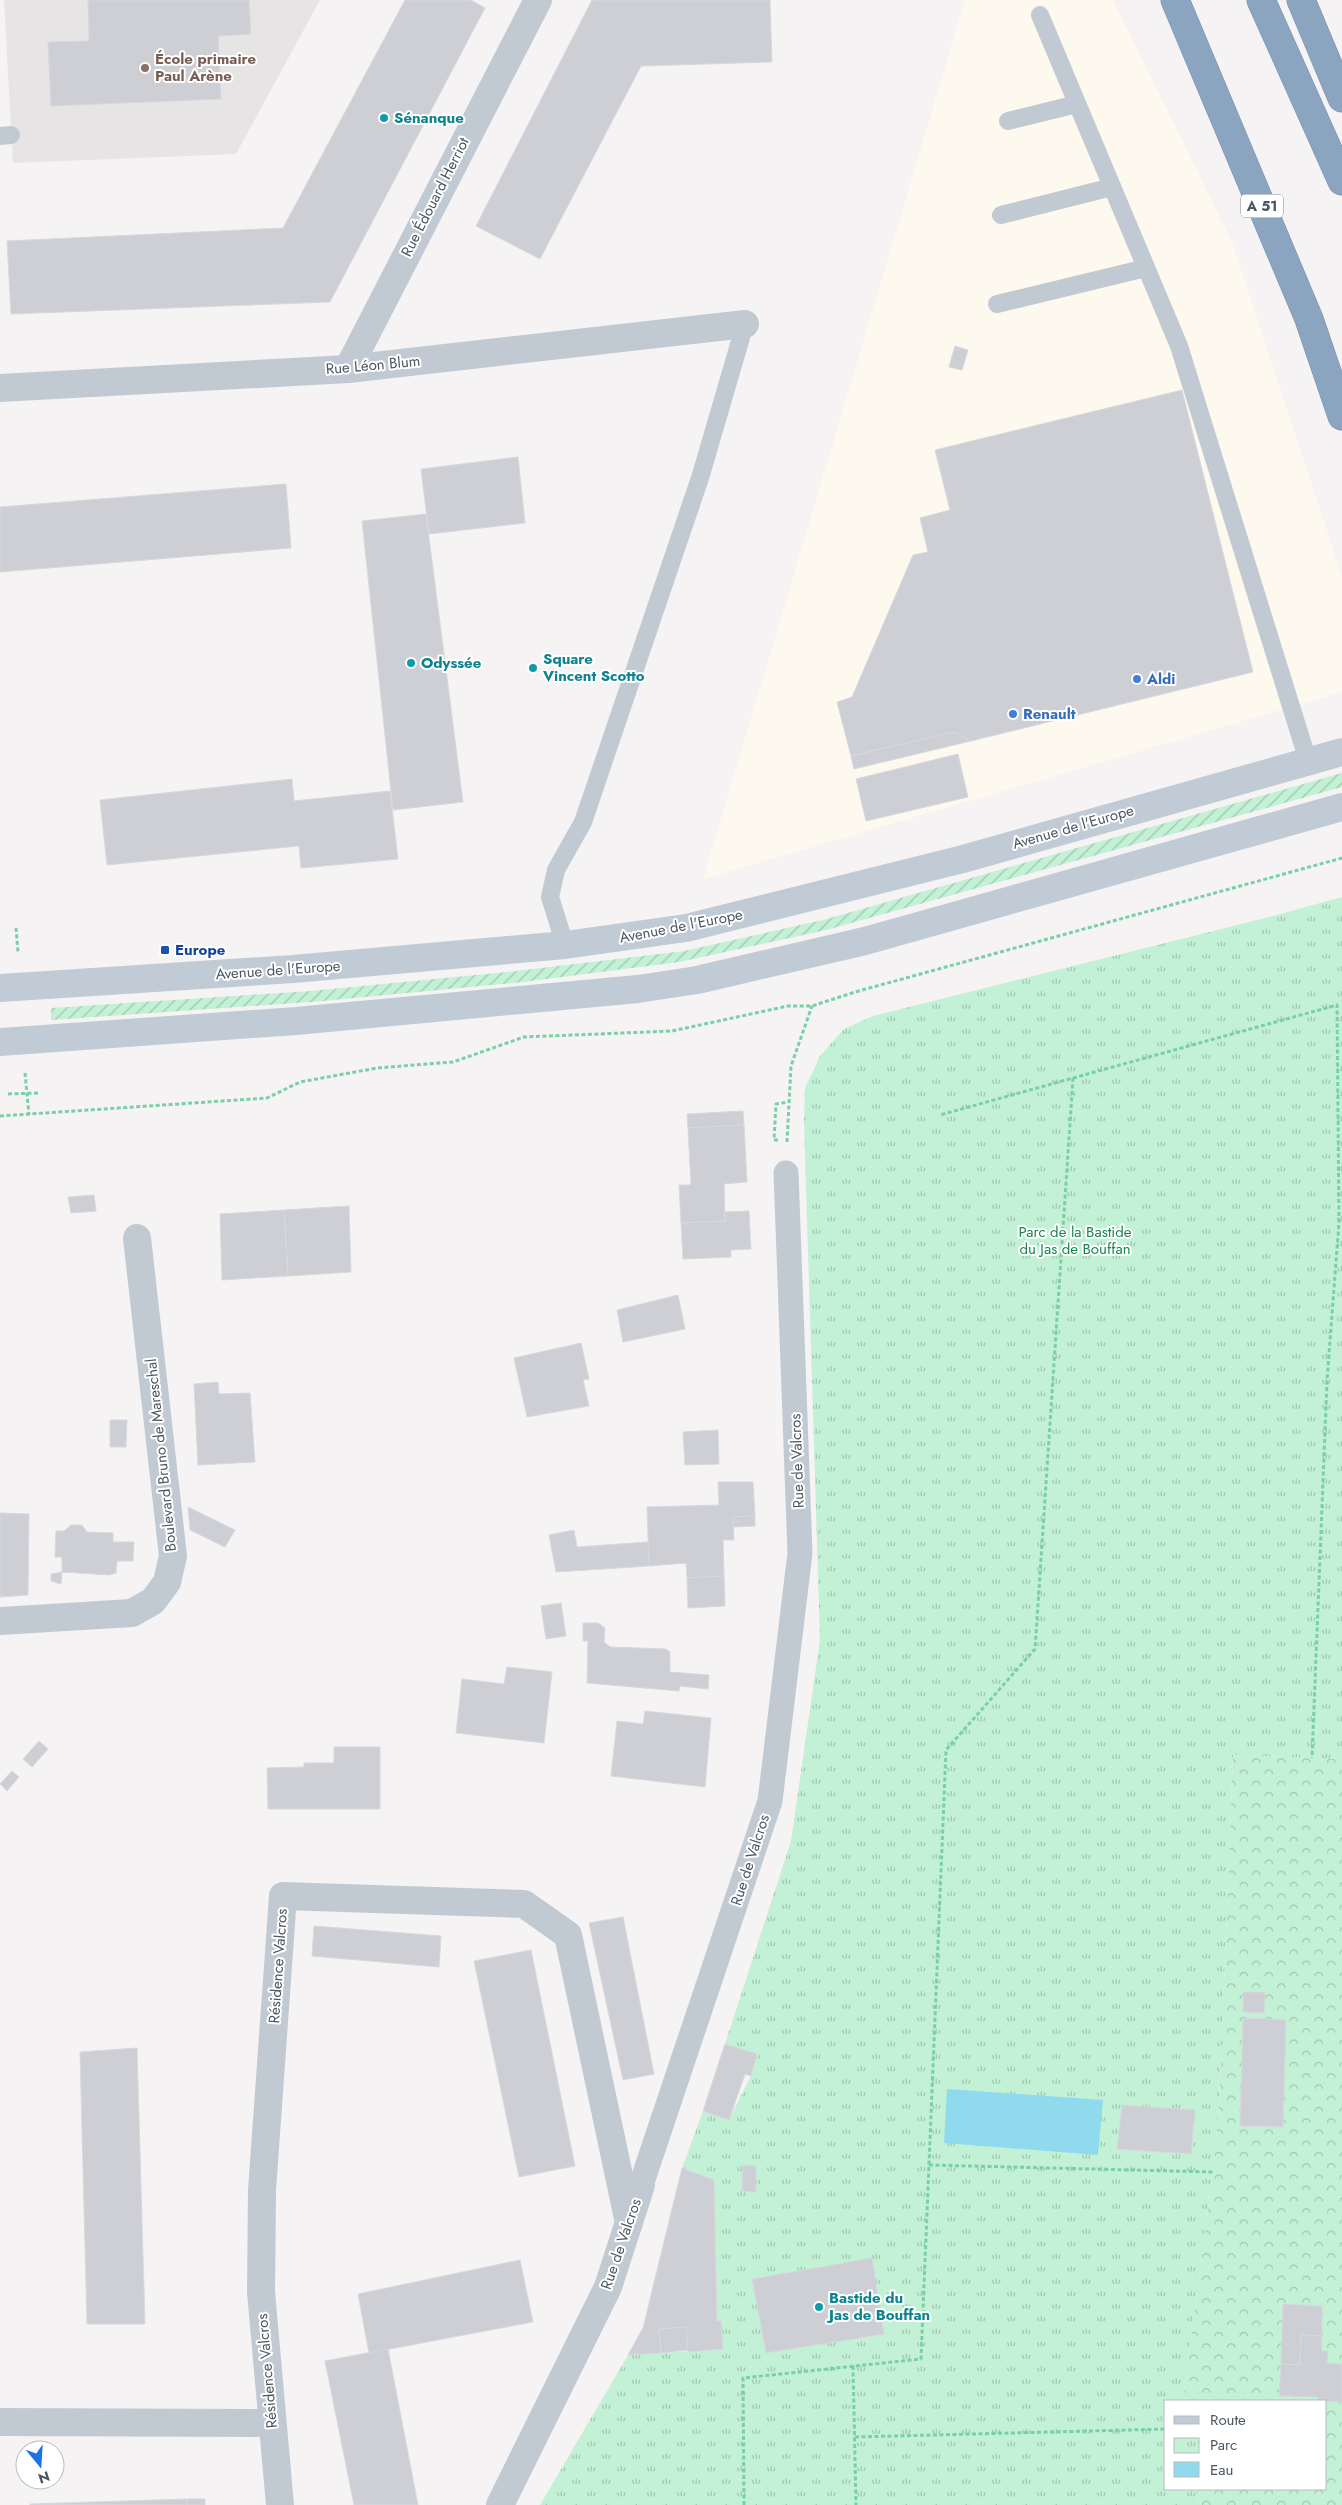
<svg xmlns="http://www.w3.org/2000/svg" width="1342" height="2505" font-family="Jost,sans-serif">
  <style>
    .commercial { fill: #fdf9ef }
    .education { fill: #e6e4e5 }
    .forest { fill: url(#forest-crowns) }
    .park { fill: url(#park-tufts) }
    .garden { fill: url(#garden-furrows) }
    .water { fill: #90daee }
    .building { fill: #cdcfd5; stroke: #d7d9de }
    .lines { fill: none; stroke-linecap: round; stroke-linejoin: round }
    .motorway-casing { stroke: #7690ad; stroke-width: 29 }
    .path { stroke: #7ad0a6; stroke-width: 3; stroke-dasharray: 4 2.5; stroke-linecap: butt }
    .service { stroke: #c1cad2; stroke-width: 18 }
    .pedestrian { stroke: #c1cad2; stroke-width: 25 }
    .minor { stroke: #c1cad2; stroke-width: 28 }
    .secondary { stroke: #c1cbd6; stroke-width: 28 }
    .motorway { stroke: #8ba5c1; stroke-width: 28 }
    .education-dot { fill: #8d6e63; stroke: #fff; stroke-width: 2 }
    .culture-dot { fill: #0f9aa8; stroke: #fff; stroke-width: 2 }
    .shop-dot { fill: #3f7fe0; stroke: #fff; stroke-width: 2 }
    .transit-dot { fill: #1a4fb4; stroke: #fff; stroke-width: 2 }
    .labels { text-anchor: middle; stroke-width: 4; stroke-linejoin: round; paint-order: stroke }
    .shield { fill: #fff; stroke: #808990; stroke-width: 1 }
    .shield-label { font-size: 14px; font-weight: bold; fill: #4a5661 }
    .education-label { font-size: 15px; font-weight: bold; fill: #785e54; stroke: #fff; text-anchor: start }
    .culture-label { font-size: 15px; font-weight: bold; fill: #0d838f; stroke: #fff; text-anchor: start }
    .street-label { font-size: 15px; fill: #4a5661; stroke: #fff }
    .shop-label { font-size: 15px; font-weight: bold; fill: #366cbe; stroke: #fff; text-anchor: start }
    .transit-label { font-size: 15px; font-weight: bold; fill: #164399; stroke: #fff; text-anchor: start }
    .park-label { font-size: 15px; fill: #17864f; stroke: #fff }
  </style>
  <defs>
    <pattern id="forest-crowns" width="20" height="18" patternUnits="userSpaceOnUse" patternTransform="scale(1.25)"><rect width="20" height="18" fill="#c3f1d5"/><path d="M2 6a3 3 0 1 1 6 0M12 15a3 3 0 1 1 6 0" fill="none" stroke="#a0c6b0"/></pattern>
    <pattern id="park-tufts" width="24" height="20" patternUnits="userSpaceOnUse" patternTransform="scale(1.25)"><rect width="24" height="20" fill="#c3f1d5"/><path d="M3 7l-1-3M5 7V3M7 7l1-3M15 17l-1-3M17 17v-4M19 17l1-3" fill="none" stroke="#a0c6b0"/></pattern>
    <pattern id="garden-furrows" width="10" height="10" patternUnits="userSpaceOnUse" patternTransform="scale(1.25)"><rect width="10" height="10" fill="#c3f1d5"/><path d="M-1 1l2-2M0 10L10 0M9 11l2-2" fill="none" stroke="#a0c6b0"/></pattern>
  </defs>
  <rect width="100%" height="100%" fill="#f5f3f3"/>
  <!-- commercial -->
  <polygon class="commercial" points="965,0 1113,0 1232,242 1342,576 1342,692 703,879"/>
  <!-- education -->
  <polygon class="education" points="4,0 320,0 236,154 13,163"/>
  <!-- forest -->
  <polygon class="forest" points="1233,1755 1342,1759 1342,2505 1201,2505 1196,2489 1326,2489 1326,2401 1183,2401 1213,2172 1219,2107"/>
  <!-- park -->
  <polygon class="park" points="1342,897 1342,1759 1233,1755 1219,2107 1213,2172 1183,2401 1166,2401 1166,2489 1196,2489 1201,2505 540,2505 628,2355 723,2349 717,2321 714,2180 682,2168 703,2111 729,2119 751,2076 757,2055 725,2044 791,1841 820,1640 804,1122 805,1088 820,1056 844,1029 873,1016 1262,919"/>
  <!-- garden -->
  <polygon class="garden" points="1342,773 1342,787 826,930 679,962 523,982 312,1002 51,1020 51,1008 311,991 507,972 684,951 823,920"/>
  <!-- water -->
  <polygon class="water" points="947,2089 1103,2100 1098,2155 944,2143"/>
  <!-- building -->
  <g class="building">
    <polygon points="88,0 249,0 251,34 218,36 221,99 51,106 48,42 89,41"/>
    <polygon points="405,0 471,0 485,8 330,302 11,314 7,241 283,228"/>
    <polygon points="592,0 770,0 772,62 641,66 540,259 476,226"/>
    <polygon points="955,346 968,350 962,370 949,367"/>
    <polygon points="1182,390 1253,672 971,741 954,732 851,756 837,702 852,697 913,555 928,552 920,518 950,510 935,450"/>
    <polygon points="518,457 525,523 429,534 421,469"/>
    <polygon points="286,484 291,548 0,572 0,507"/>
    <polygon points="426,514 463,802 393,810 362,521"/>
    <polygon points="954,732 971,741 854,769 851,756"/>
    <polygon points="958,754 968,797 866,821 856,779"/>
    <polygon points="292,779 294,801 390,791 398,859 301,868 299,846 107,865 100,800"/>
    <polygon points="743,1111 744,1125 688,1128 687,1114"/>
    <polygon points="744,1125 747,1182 724,1184 725,1221 681,1223 679,1185 691,1185 688,1128"/>
    <polygon points="94,1195 96,1211 71,1213 68,1197"/>
    <polygon points="349,1206 351,1272 288,1276 284,1210"/>
    <polygon points="284,1210 288,1276 222,1280 220,1214"/>
    <polygon points="749,1211 751,1249 731,1250 731,1257 683,1259 681,1223 725,1221 725,1212"/>
    <polygon points="678,1295 685,1329 623,1342 617,1310"/>
    <polygon points="581,1343 589,1379 583,1380 589,1406 527,1417 514,1358"/>
    <polygon points="218,1382 219,1394 250,1393 255,1462 198,1465 194,1384"/>
    <polygon points="110,1420 127,1420 126,1447 110,1447"/>
    <polygon points="718,1430 719,1464 685,1465 683,1432"/>
    <polygon points="718,1482 753,1482 755,1516 733,1517 734,1540 723,1540 724,1576 687,1578 686,1563 649,1566 647,1507 719,1505"/>
    <polygon points="188,1507 235,1530 225,1547 190,1530"/>
    <polygon points="0,1513 29,1514 28,1595 0,1597"/>
    <polygon points="755,1516 755,1526 733,1527 733,1517"/>
    <polygon points="71,1525 82,1525 87,1532 113,1533 113,1542 134,1542 133,1561 117,1561 116,1573 109,1575 62,1572 62,1557 55,1557 56,1531 64,1531"/>
    <polygon points="574,1530 577,1547 648,1542 649,1566 556,1572 549,1535"/>
    <polygon points="62,1572 61,1584 51,1581 51,1574"/>
    <polygon points="724,1576 725,1606 688,1608 687,1578"/>
    <polygon points="561,1603 566,1636 546,1639 541,1606"/>
    <polygon points="583,1623 598,1623 605,1628 604,1642 610,1647 666,1649 670,1652 670,1672 709,1675 708,1689 680,1686 679,1691 587,1683 588,1641 583,1641"/>
    <polygon points="507,1667 552,1672 544,1743 456,1733 462,1679 504,1684"/>
    <polygon points="645,1711 711,1718 705,1787 611,1776 617,1721 643,1724"/>
    <polygon points="39,1741 48,1749 32,1767 23,1759"/>
    <polygon points="334,1747 380,1747 380,1809 268,1809 267,1768 304,1767 304,1763 334,1763"/>
    <polygon points="12,1771 19,1777 7,1791 0,1784"/>
    <polygon points="623,1917 654,2074 623,2080 589,1923"/>
    <polygon points="314,1926 441,1936 439,1967 312,1956"/>
    <polygon points="531,1950 575,2166 519,2177 474,1961"/>
    <polygon points="1243,1992 1265,1992 1264,2013 1243,2012"/>
    <polygon points="1243,2018 1286,2020 1283,2127 1240,2126"/>
    <polygon points="725,2044 757,2054 751,2076 745,2074 729,2120 703,2111"/>
    <polygon points="137,2048 145,2324 87,2324 80,2052"/>
    <polygon points="1122,2105 1195,2110 1191,2154 1117,2149"/>
    <polygon points="743,2165 756,2166 756,2192 742,2191"/>
    <polygon points="682,2168 714,2180 717,2321 721,2321 723,2349 688,2352 686,2327 659,2329 661,2353 628,2355 643,2328"/>
    <polygon points="872,2258 884,2334 766,2353 752,2279"/>
    <polygon points="520,2260 533,2322 369,2353 358,2294"/>
    <polygon points="1283,2304 1322,2306 1322,2336 1301,2335 1300,2365 1281,2364"/>
    <polygon points="686,2327 688,2350 661,2353 659,2329"/>
    <polygon points="1301,2335 1322,2336 1322,2351 1328,2351 1327,2363 1342,2364 1342,2402 1318,2401 1318,2397 1279,2396 1281,2364 1300,2365"/>
    <polygon points="388,2349 418,2505 354,2505 325,2361"/>
    <polygon points="187,2499 187,2505 30,2505 30,2504"/>
    <rect x="187" y="2499" width="18" height="6"/>
  </g>
  <g class="lines">
    <defs>
      <g id="motorway">
        <polyline points="1175,0 1309,319 1342,416"/>
        <polyline points="1261,0 1342,181"/>
        <polyline points="1301,0 1342,98"/>
      </g>
    </defs>
    <!-- motorway casing -->
    <use href="#motorway" class="motorway-casing"/>
    <!-- path -->
    <g class="path">
      <polyline points="16,928 18,952"/>
      <polyline points="25,1073 29,1115"/>
      <polyline points="1073,1078 1337,1005 1339,1222 1327,1381 1312,1758"/>
      <polyline points="8,1094 38,1093"/>
      <polyline points="0,1116 267,1098 300,1082 377,1068 453,1062 524,1037 672,1031 788,1006 812,1006 855,992 1342,858"/>
      <polyline points="778,1140 774,1140 776,1104 788,1102"/>
      <polyline points="787,1142 791,1066 812,1006"/>
      <polyline points="929,2165 1213,2172"/>
      <polyline points="853,2366 856,2505"/>
      <polyline points="855,2437 1166,2429"/>
      <polyline points="744,2505 743,2378 921,2359 946,1750 1035,1649 1073,1078 940,1115"/>
    </g>
    <!-- service -->
    <g class="service">
      <polyline points="1040,15 1179,346 1308,761"/>
      <polyline points="1008,121 1077,104"/>
      <polyline points="0,136 11,135"/>
      <polyline points="1001,215 1112,187"/>
      <polyline points="997,304 1146,268"/>
      <polyline points="565,945 550,897 556,870 583,822 700,478 745,324"/>
    </g>
    <!-- pedestrian -->
    <polyline class="pedestrian" points="641,2185 770,1801 800,1553 786,1173"/>
    <!-- minor -->
    <g class="minor">
      <polyline points="348,369 538,0"/>
      <polyline points="0,388 348,369 745,324"/>
      <polyline points="0,1621 132,1613 153,1601 167,1582 173,1556 137,1238"/>
      <polyline points="0,2422 272,2423"/>
      <polyline points="280,2505 261,2292 262,2190 283,1896 524,1904 568,1935 629,2223"/>
      <polyline points="500,2505 608,2287 641,2185"/>
    </g>
    <!-- secondary -->
    <g class="secondary">
      <polyline points="0,988 293,969 565,945 686,928 963,859 1342,752"/>
      <polyline points="0,1042 296,1021 638,989 697,980 865,941 1342,807"/>
    </g>
    <!-- motorway -->
    <use href="#motorway" class="motorway"/>
  </g>
  <!-- markers -->
  <circle class="education-dot" cx="145" cy="68" r="5"/>
  <g class="culture-dot">
    <circle cx="384" cy="118" r="5"/>
    <circle cx="411" cy="663" r="5"/>
    <circle cx="533" cy="668" r="5"/>
    <circle cx="819" cy="2307" r="5"/>
  </g>
  <g class="shop-dot">
    <circle cx="1137" cy="679" r="5"/>
    <circle cx="1013" cy="714" r="5"/>
  </g>
  <rect class="transit-dot" x="160" y="945" width="10" height="10" rx="2.5"/>
  <g class="labels">
    <!-- shield labels -->
    <rect class="shield" x="1241" y="194.5" width="42" height="23" rx="4"/>
    <g class="shield-label">
      <text x="1262" y="211">A 51</text>
    </g>
    <!-- education labels -->
    <g class="education-label">
      <text x="155" y="64">École primaire<tspan x="155" dy="17">Paul Arène</tspan></text>
    </g>
    <!-- culture labels -->
    <g class="culture-label">
      <text x="394" y="123">Sénanque</text>
      <text x="543" y="664">Square<tspan x="543" dy="17">Vincent Scotto</tspan></text>
      <text x="421" y="668">Odyssée</text>
      <text x="829" y="2303">Bastide du<tspan x="829" dy="17">Jas de Bouffan</tspan></text>
    </g>
    <!-- street labels -->
    <g class="street-label">
      <text transform="translate(435 197) rotate(-63)" y="5">Rue Édouard Herriot</text>
      <text transform="translate(373 365) rotate(-5)" y="5">Rue Léon Blum</text>
      <text transform="translate(1073 827) rotate(-16)" y="5">Avenue de l'Europe</text>
      <text transform="translate(681 926) rotate(-11)" y="5">Avenue de l'Europe</text>
      <text transform="translate(278 970) rotate(-4)" y="5">Avenue de l'Europe</text>
      <text transform="translate(161 1455) rotate(-96)" y="5">Boulevard Bruno de Mareschal</text>
      <text transform="translate(797 1461) rotate(-92)" y="5">Rue de Valcros</text>
      <text transform="translate(750 1860) rotate(-72)" y="5">Rue de Valcros</text>
      <text transform="translate(278 1966) rotate(-86)" y="5">Résidence Valcros</text>
      <text transform="translate(621 2244) rotate(-71)" y="5">Rue de Valcros</text>
      <text transform="translate(267 2371) rotate(-95)" y="5">Résidence Valcros</text>
    </g>
    <!-- shop labels -->
    <g class="shop-label">
      <text x="1147" y="684">Aldi</text>
      <text x="1023" y="719">Renault</text>
    </g>
    <!-- transit labels -->
    <g class="transit-label">
      <text x="175" y="955">Europe</text>
    </g>
    <!-- park labels -->
    <g class="park-label">
      <text x="1075" y="1237">Parc de la Bastide<tspan x="1075" dy="17">du Jas de Bouffan</tspan></text>
    </g>
  </g>
  <!-- legend -->
  <rect x="1164" y="2400" width="162" height="90" fill="#ffffff" stroke="#b7bbc0"/>
  <rect x="1174" y="2416" width="25" height="8" fill="#c1cbd6" stroke="#b7bbc0"/>
  <text x="1210" y="2425" font-size="15" fill="#4a5661">Route</text>
  <rect x="1174" y="2438" width="25" height="15" fill="url(#park-tufts)" stroke="#b7bbc0"/>
  <text x="1210" y="2450" font-size="15" fill="#4a5661">Parc</text>
  <rect x="1174" y="2462" width="25" height="15" fill="#90daee" stroke="#b7bbc0"/>
  <text x="1210" y="2475" font-size="15" fill="#4a5661">Eau</text>
  <!-- north arrow -->
  <g transform="translate(40 2465) rotate(162)"><circle r="24" fill="#ffffff" stroke="#b7bbc0"/>
  <path d="M0-4L9 19L0 12L-9 19Z" fill="#1a73e8"/>
  <text y="-8" font-size="14" font-weight="bold" text-anchor="middle" fill="#4a5661">N</text>
  </g>
</svg>
